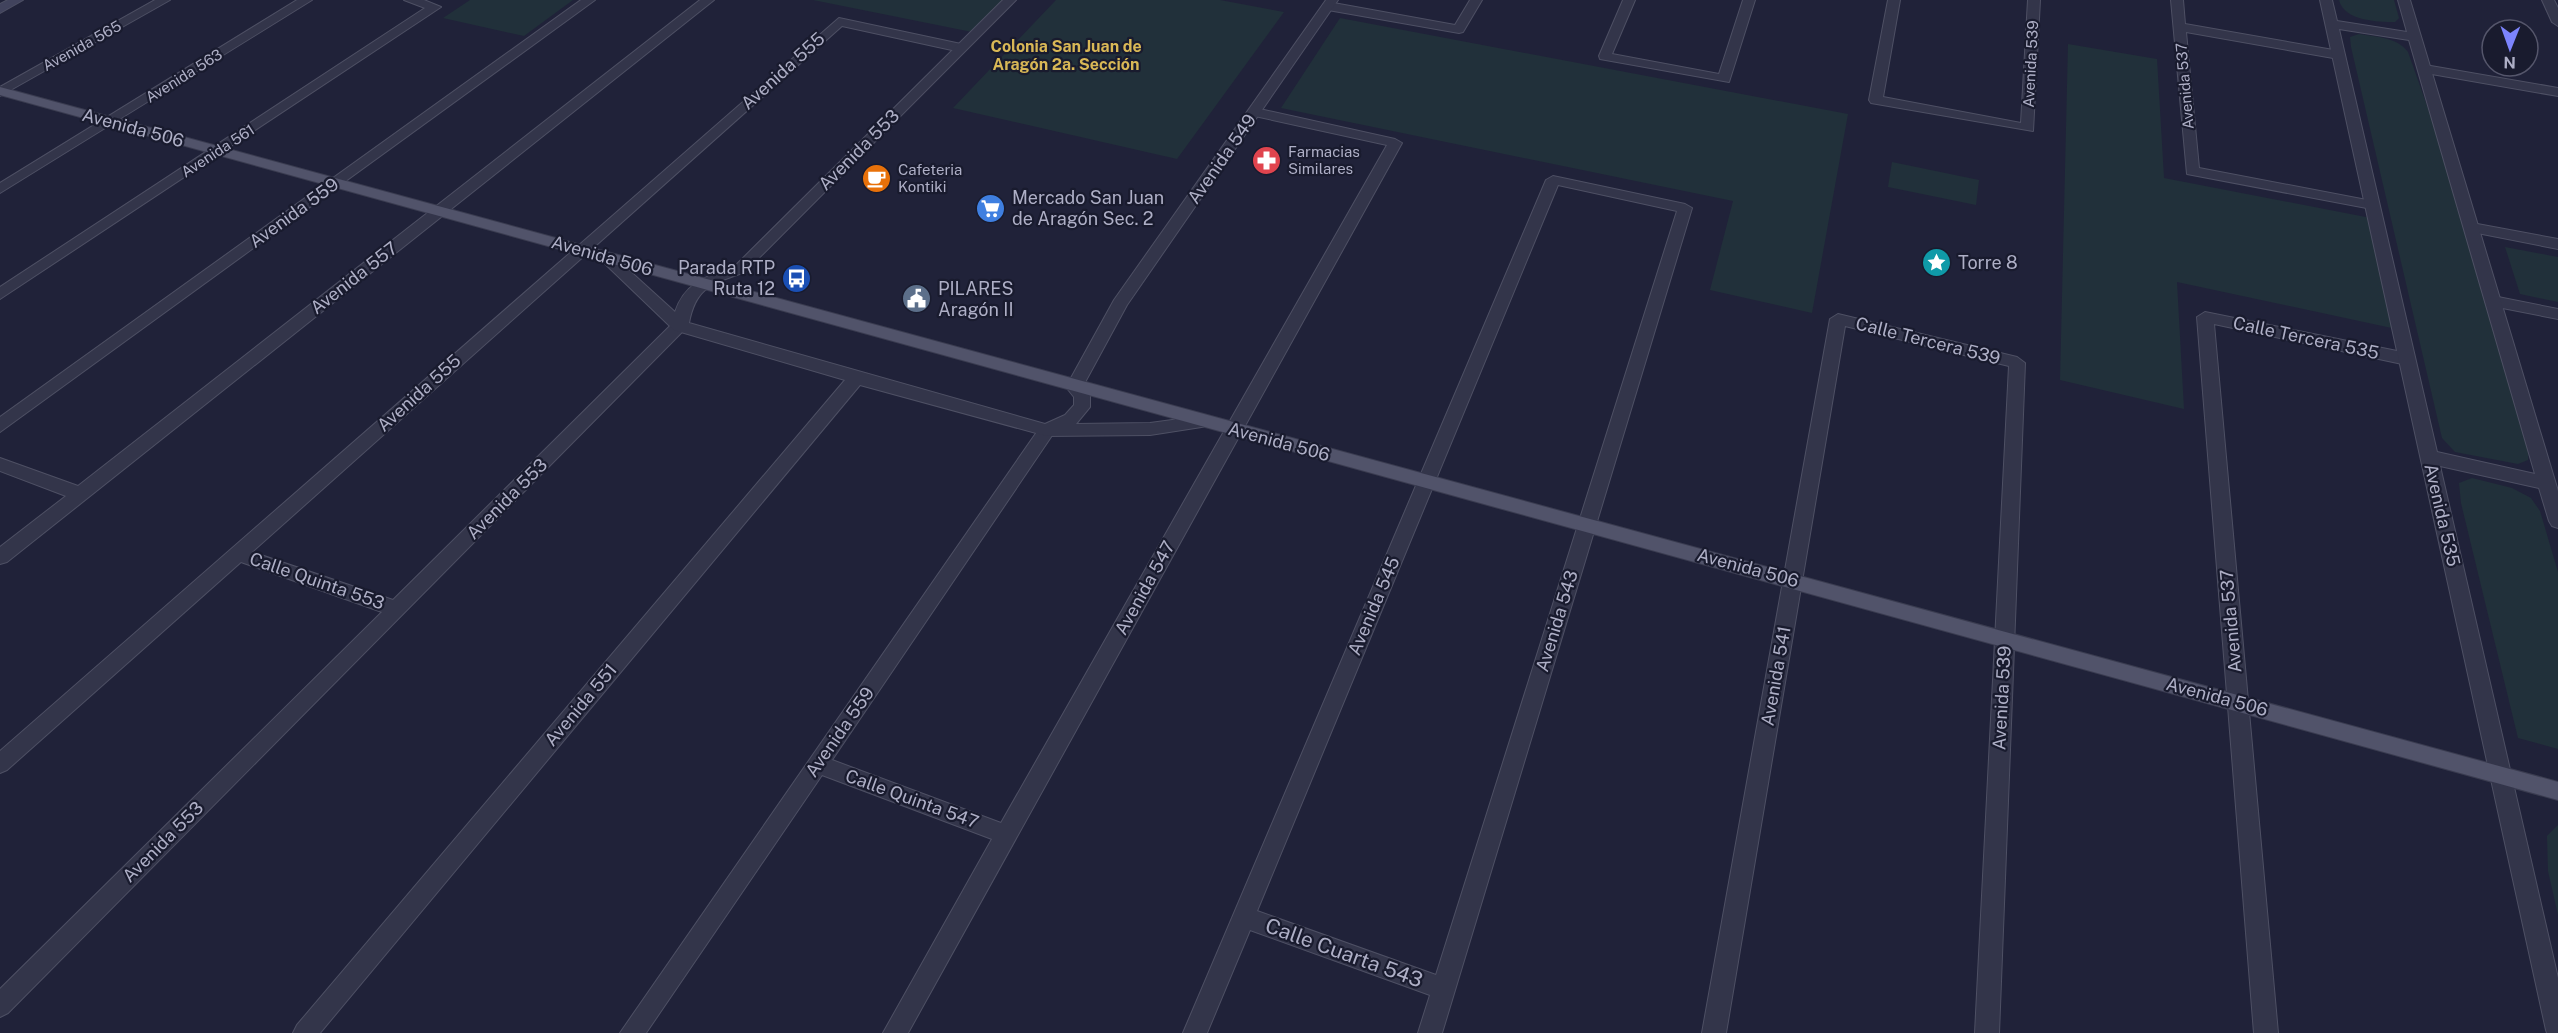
<svg xmlns="http://www.w3.org/2000/svg" width="2558" height="1033" font-family="'Public Sans',sans-serif">
  <style>
    .green { fill: #21303a }
    .lines { fill: none; stroke-linecap: round; stroke-linejoin: round }
    .minor-casing { stroke: #4e5064; stroke-width: 2 }
    .tertiary-casing { stroke: #4e5064; stroke-width: 2 }
    .secondary-casing { stroke: #4e5064; stroke-width: 2 }
    .primary-casing { stroke: #3a3c50; stroke-width: 2 }
    .minor { fill: #33354a; fill-rule: evenodd }
    .tertiary { fill: #33354a; fill-rule: evenodd }
    .secondary { fill: #41435d; fill-rule: evenodd }
    .primary { fill: #51536a; fill-rule: evenodd }
    .labels { text-anchor: middle; stroke-width: 4.5; stroke-linejoin: round; paint-order: stroke }
    .far-street-label { font-size: 15px; fill: #aeafc6; stroke: #191b2e }
    .far-poi-label { font-size: 15px; fill: #aeafc6; stroke: #191b2e; text-anchor: start }
    .far-neighbourhood-label { font-size: 16px; font-weight: bold; fill: #d9b856; stroke: #191b2e }
    .street-label { font-size: 18px; fill: #aeafc6; stroke: #191b2e }
    .poi-label { font-size: 18px; fill: #aeafc6; stroke: #191b2e; text-anchor: start }
    .near-street-label { font-size: 21px; fill: #aeafc6; stroke: #191b2e }
  </style>
  <rect width="100%" height="100%" fill="#202239"/>
  <!-- green -->
  <g class="green">
    <polygon points="470,0 573,0 524,36 443,18"/>
    <polygon points="813,0 1003,0 972,32"/>
    <polygon points="1056,0 1220,0 1284,12 1177,159 953,108"/>
    <path d="M2339,0H2394L2399,18L2395,22C2378,22 2344,21 2339,0Z"/>
    <polygon points="1340,18 1848,114 1812,313 1710,290 1733,201 1281,108"/>
    <path d="M2359,34C2376,37 2397,37 2408,52L2474,238L2529,448L2528,460L2518,464L2455,452L2442,438L2351,47L2350,37Z"/>
    <polygon points="2068,44 2157,59 2164,178 2376,219 2401,330 2177,282 2184,409 2060,380"/>
    <polygon points="1892,162 1979,180 1976,205 1888,187"/>
    <polygon points="2505,247 2558,257 2558,302 2520,294"/>
    <polygon points="2472,478 2512,488 2531,498 2540,511 2558,572 2558,749 2518,738 2461,503 2459,483"/>
    <polygon points="2558,825 2558,915 2548,871 2547,836"/>
  </g>
  <g class="lines">
    <defs>
      <g id="minor">
        <polygon points="155,0 170,0 0,96 0,87"/>
        <polygon points="297,0 312,0 0,193 0,183"/>
        <polygon points="404,0 424,0 441,7 0,299 0,287 425,8"/>
        <polygon points="581,0 595,0 0,432 0,417"/>
        <polygon points="700,0 714,0 7,562 0,564 0,547 66,496 0,471 0,458 78,486"/>
        <polygon points="1470,0 1482,0 1463,32 1459,33 1328,10 1322,6 1328,2 1455,25"/>
        <polygon points="1623,0 1635,0 1612,54 1719,74 1743,0 1755,0 1729,82 1600,59 1599,56"/>
        <polygon points="1888,0 1900,0 1883,97 2021,123 2028,0 2040,0 2033,131 1871,103 1869,100"/>
        <polygon points="2171,0 2183,0 2185,24 2339,51 2345,55 2339,59 2186,32 2199,168 2372,201 2379,205 2377,208 2372,209 2187,174"/>
        <polygon points="2542,0 2554,0 2558,8 2558,26 2552,22"/>
        <polygon points="839,18 961,44 967,48 961,52 842,26 252,552 393,600 674,322 686,322 688,326 8,1013 0,1017 0,989 382,612 241,562 7,770 0,773 0,751"/>
        <polygon points="2425,65 2558,88 2558,96 2420,72 2419,69"/>
        <polygon points="1255,108 1395,139 1402,143 908,1033 883,1033 992,839 822,775 646,1033 620,1033 1041,426 1053,426 1056,430 1053,434 832,760 1001,823 1387,145 1250,115 1248,112"/>
        <path d="M1553,176L1685,204L1692,208L1442,1033H1418L1430,995L1250,930L1207,1033H1183L1546,180ZM1558,185L1677,211L1436,975L1257,911Z"/>
        <polygon points="2472,223 2558,239 2558,249 2467,231 2465,228"/>
        <polygon points="2493,296 2558,309 2558,319 2487,305 2485,301 2487,297"/>
        <polygon points="2205,312 2407,353 2415,359 2407,365 2214,324 2278,1033 2254,1033 2197,317"/>
        <polygon points="1838,314 2017,357 2025,363 1999,1033 1975,1033 2009,366 1845,326 1726,1033 1702,1033 1830,319"/>
      </g>
      <g id="tertiary">
        <path d="M1003,0H1016L745,272C713,284 696,286 689,323L1045,424L1065,415L1074,405V397L1066,387L1114,300L1326,0H1338L1127,305L1083,386L1090,396V407L1076,424L1150,423L1202,416L1208,418L1210,422L1208,426L1150,435L1047,436L860,385L320,1033H293L297,1025L845,380L674,330L600,259L597,256L600,253H610L675,312C685,282 707,276 735,266Z"/>
        <path d="M2320,0H2332L2337,21L2407,32L2398,0H2410L2558,491V528L2552,526L2549,521L2539,488L2440,466L2558,978V1033H2547L2546,1030ZM2339,29L2409,40L2535,474L2437,452Z"/>
      </g>
      <polygon id="secondary" points="8,0 23,0 0,13 0,4"/>
      <polygon id="primary" points="0,87 2558,782 2558,800 0,95"/>
    </defs>
    <!-- minor casing -->
    <use href="#minor" class="minor-casing"/>
    <!-- tertiary casing -->
    <use href="#tertiary" class="tertiary-casing"/>
    <!-- secondary casing -->
    <use href="#secondary" class="secondary-casing"/>
    <!-- primary casing -->
    <use href="#primary" class="primary-casing"/>
    <!-- minor -->
    <use href="#minor" class="minor"/>
    <!-- tertiary -->
    <use href="#tertiary" class="tertiary"/>
    <!-- secondary -->
    <use href="#secondary" class="secondary"/>
    <!-- primary -->
    <use href="#primary" class="primary"/>
  </g>
  <!-- icons -->
  <defs>
    <symbol id="pharmacy-disc" viewBox="-11 -11 22 22"><circle r="9.5" fill="#e0444e" stroke="#191b2e"/><path d="M-2-6h4v4h4v4h-4v4h-4v-4h-4v-4h4Z" fill="#fff"/></symbol>
    <symbol id="cafe-disc" viewBox="-11 -11 22 22"><circle r="9.5" fill="#e8710a" stroke="#191b2e"/><path d="M-5.5-4.5H6V0H3Q3 3.5 0 3.5H-2.5Q-5.5 3.5-5.5 0ZM3-3.2v2h1.7v-2ZM-6 4.5H4V6H-6Z" fill="#fff"/></symbol>
    <symbol id="supermarket-disc" viewBox="-11 -11 22 22"><circle r="9.5" fill="#3f7fe0" stroke="#191b2e"/><path d="M-6-5.5h2.5l.6 2H6L4.5 2H-2.5L-4.4-4H-6ZM-1.5 3.2a1.3 1.3 0 1 0 .1 0ZM3 3.2a1.3 1.3 0 1 0 .1 0Z" fill="#fff"/></symbol>
    <symbol id="sight-disc" viewBox="-11 -11 22 22"><circle r="9.5" fill="#0f9aa8" stroke="#191b2e"/><path d="M0-6L1.8-2.2L6-1.7L2.9 1.2L3.7 5.4L0 3.3L-3.7 5.4L-2.9 1.2L-6-1.7L-1.8-2.2Z" fill="#fff"/></symbol>
    <symbol id="bus-disc" viewBox="-11 -11 22 22"><circle r="9.5" fill="#1a4fb4" stroke="#191b2e"/><path d="M-5-6H5V4H4V6H2V4H-2V6H-4V4H-5ZM-3.5-4V0h7V-4ZM-3.5 1.2v1.5H-2V1.2ZM2 1.2v1.5H3.5V1.2Z" fill="#fff"/></symbol>
    <symbol id="civic-disc" viewBox="-11 -11 22 22"><circle r="9.5" fill="#5c6f8a" stroke="#191b2e"/><path d="M-.6-6.5H3V-4.5H.6V-3L4-1V1h2V6H-6V1h2V-1L-.6-3ZM-1.2 2.5V6h2.4V2.5Z" fill="#fff"/></symbol>
  </defs>
  <g fill-rule="evenodd">
    <use href="#pharmacy-disc" x="1250" y="144" width="33" height="33"/>
    <use href="#cafe-disc" x="860" y="162" width="33" height="33"/>
    <use href="#supermarket-disc" x="974" y="192" width="33" height="33"/>
    <use href="#sight-disc" x="1920" y="246" width="33" height="33"/>
    <use href="#bus-disc" x="780" y="262" width="33" height="33"/>
    <use href="#civic-disc" x="900" y="282" width="33" height="33"/>
  </g>
  <g class="labels">
    <!-- far-street labels -->
    <g class="far-street-label">
      <text transform="translate(82 46) rotate(-29)" y="5">Avenida 565</text>
      <text transform="translate(2031 64) rotate(-87)" y="5">Avenida 539</text>
      <text transform="translate(184 76) rotate(-32)" y="5">Avenida 563</text>
      <text transform="translate(2185 86) rotate(-95)" y="5">Avenida 537</text>
      <text transform="translate(218 151) rotate(-33)" y="5">Avenida 561</text>
    </g>
    <!-- far-poi labels -->
    <g class="far-poi-label">
      <text x="1288" y="157">Farmacias<tspan x="1288" dy="17">Similares</tspan></text>
      <text x="898" y="175">Cafeteria<tspan x="898" dy="17">Kontiki</tspan></text>
    </g>
    <!-- far-neighbourhood labels -->
    <g class="far-neighbourhood-label">
      <text x="1066" y="52">Colonia San Juan de<tspan x="1066" dy="18">Aragón 2a. Sección</tspan></text>
    </g>
    <!-- street labels -->
    <g class="street-label">
      <text transform="translate(783 71) rotate(-42)" y="6">Avenida 555</text>
      <text transform="translate(133 128) rotate(15)" y="6">Avenida 506</text>
      <text transform="translate(859 150) rotate(-45)" y="6">Avenida 553</text>
      <text transform="translate(1222 159) rotate(-55)" y="6">Avenida 549</text>
      <text transform="translate(294 213) rotate(-36)" y="6">Avenida 559</text>
      <text transform="translate(602 256) rotate(16)" y="6">Avenida 506</text>
      <text transform="translate(354 278) rotate(-38)" y="6">Avenida 557</text>
      <text transform="translate(2306 338) rotate(12)" y="6">Calle Tercera 535</text>
      <text transform="translate(1928 341) rotate(14)" y="6">Calle Tercera 539</text>
      <text transform="translate(419 393) rotate(-42)" y="6">Avenida 555</text>
      <text transform="translate(1279 442) rotate(15)" y="6">Avenida 506</text>
      <text transform="translate(507 499) rotate(-45)" y="6">Avenida 553</text>
      <text transform="translate(2442 515) rotate(77)" y="6">Avenida 535</text>
      <text transform="translate(1748 568) rotate(15)" y="6">Avenida 506</text>
      <text transform="translate(317 581) rotate(19)" y="6">Calle Quinta 553</text>
      <text transform="translate(1145 588) rotate(-61)" y="6">Avenida 547</text>
      <text transform="translate(1374 606) rotate(-67)" y="6">Avenida 545</text>
      <text transform="translate(1557 621) rotate(-73)" y="6">Avenida 543</text>
      <text transform="translate(2231 621) rotate(-95)" y="6">Avenida 537</text>
      <text transform="translate(1776 676) rotate(-80)" y="6">Avenida 541</text>
      <text transform="translate(2217 697) rotate(15)" y="6">Avenida 506</text>
      <text transform="translate(2002 698) rotate(-87)" y="6">Avenida 539</text>
      <text transform="translate(581 705) rotate(-50)" y="6">Avenida 551</text>
      <text transform="translate(840 732) rotate(-55)" y="6">Avenida 559</text>
      <text transform="translate(912 799) rotate(20)" y="6">Calle Quinta 547</text>
      <text transform="translate(163 842) rotate(-45)" y="6">Avenida 553</text>
    </g>
    <!-- poi labels -->
    <g class="poi-label">
      <text x="1012" y="204">Mercado San Juan<tspan x="1012" dy="21">de Aragón Sec. 2</tspan></text>
      <text x="1958" y="269">Torre 8</text>
      <text x="775" y="274" text-anchor="end">Parada RTP<tspan x="775" dy="21">Ruta 12</tspan></text>
      <text x="938" y="295">PILARES<tspan x="938" dy="21">Aragón II</tspan></text>
    </g>
    <!-- near-street labels -->
    <g class="near-street-label">
      <text transform="translate(1344 953) rotate(20)" y="7">Calle Cuarta 543</text>
    </g>
  </g>
  <!-- north arrow -->
  <g transform="translate(2510 48) rotate(181)"><circle r="28" fill="#191b2e" stroke="#55566b" stroke-width="1.5"/>
  <path d="M0-4.5L10 22L0 15L-10 22Z" fill="#7c84fd"/>
  <text y="-9" font-size="16" font-weight="bold" text-anchor="middle" fill="#aeafc6">N</text>
  </g>
</svg>
